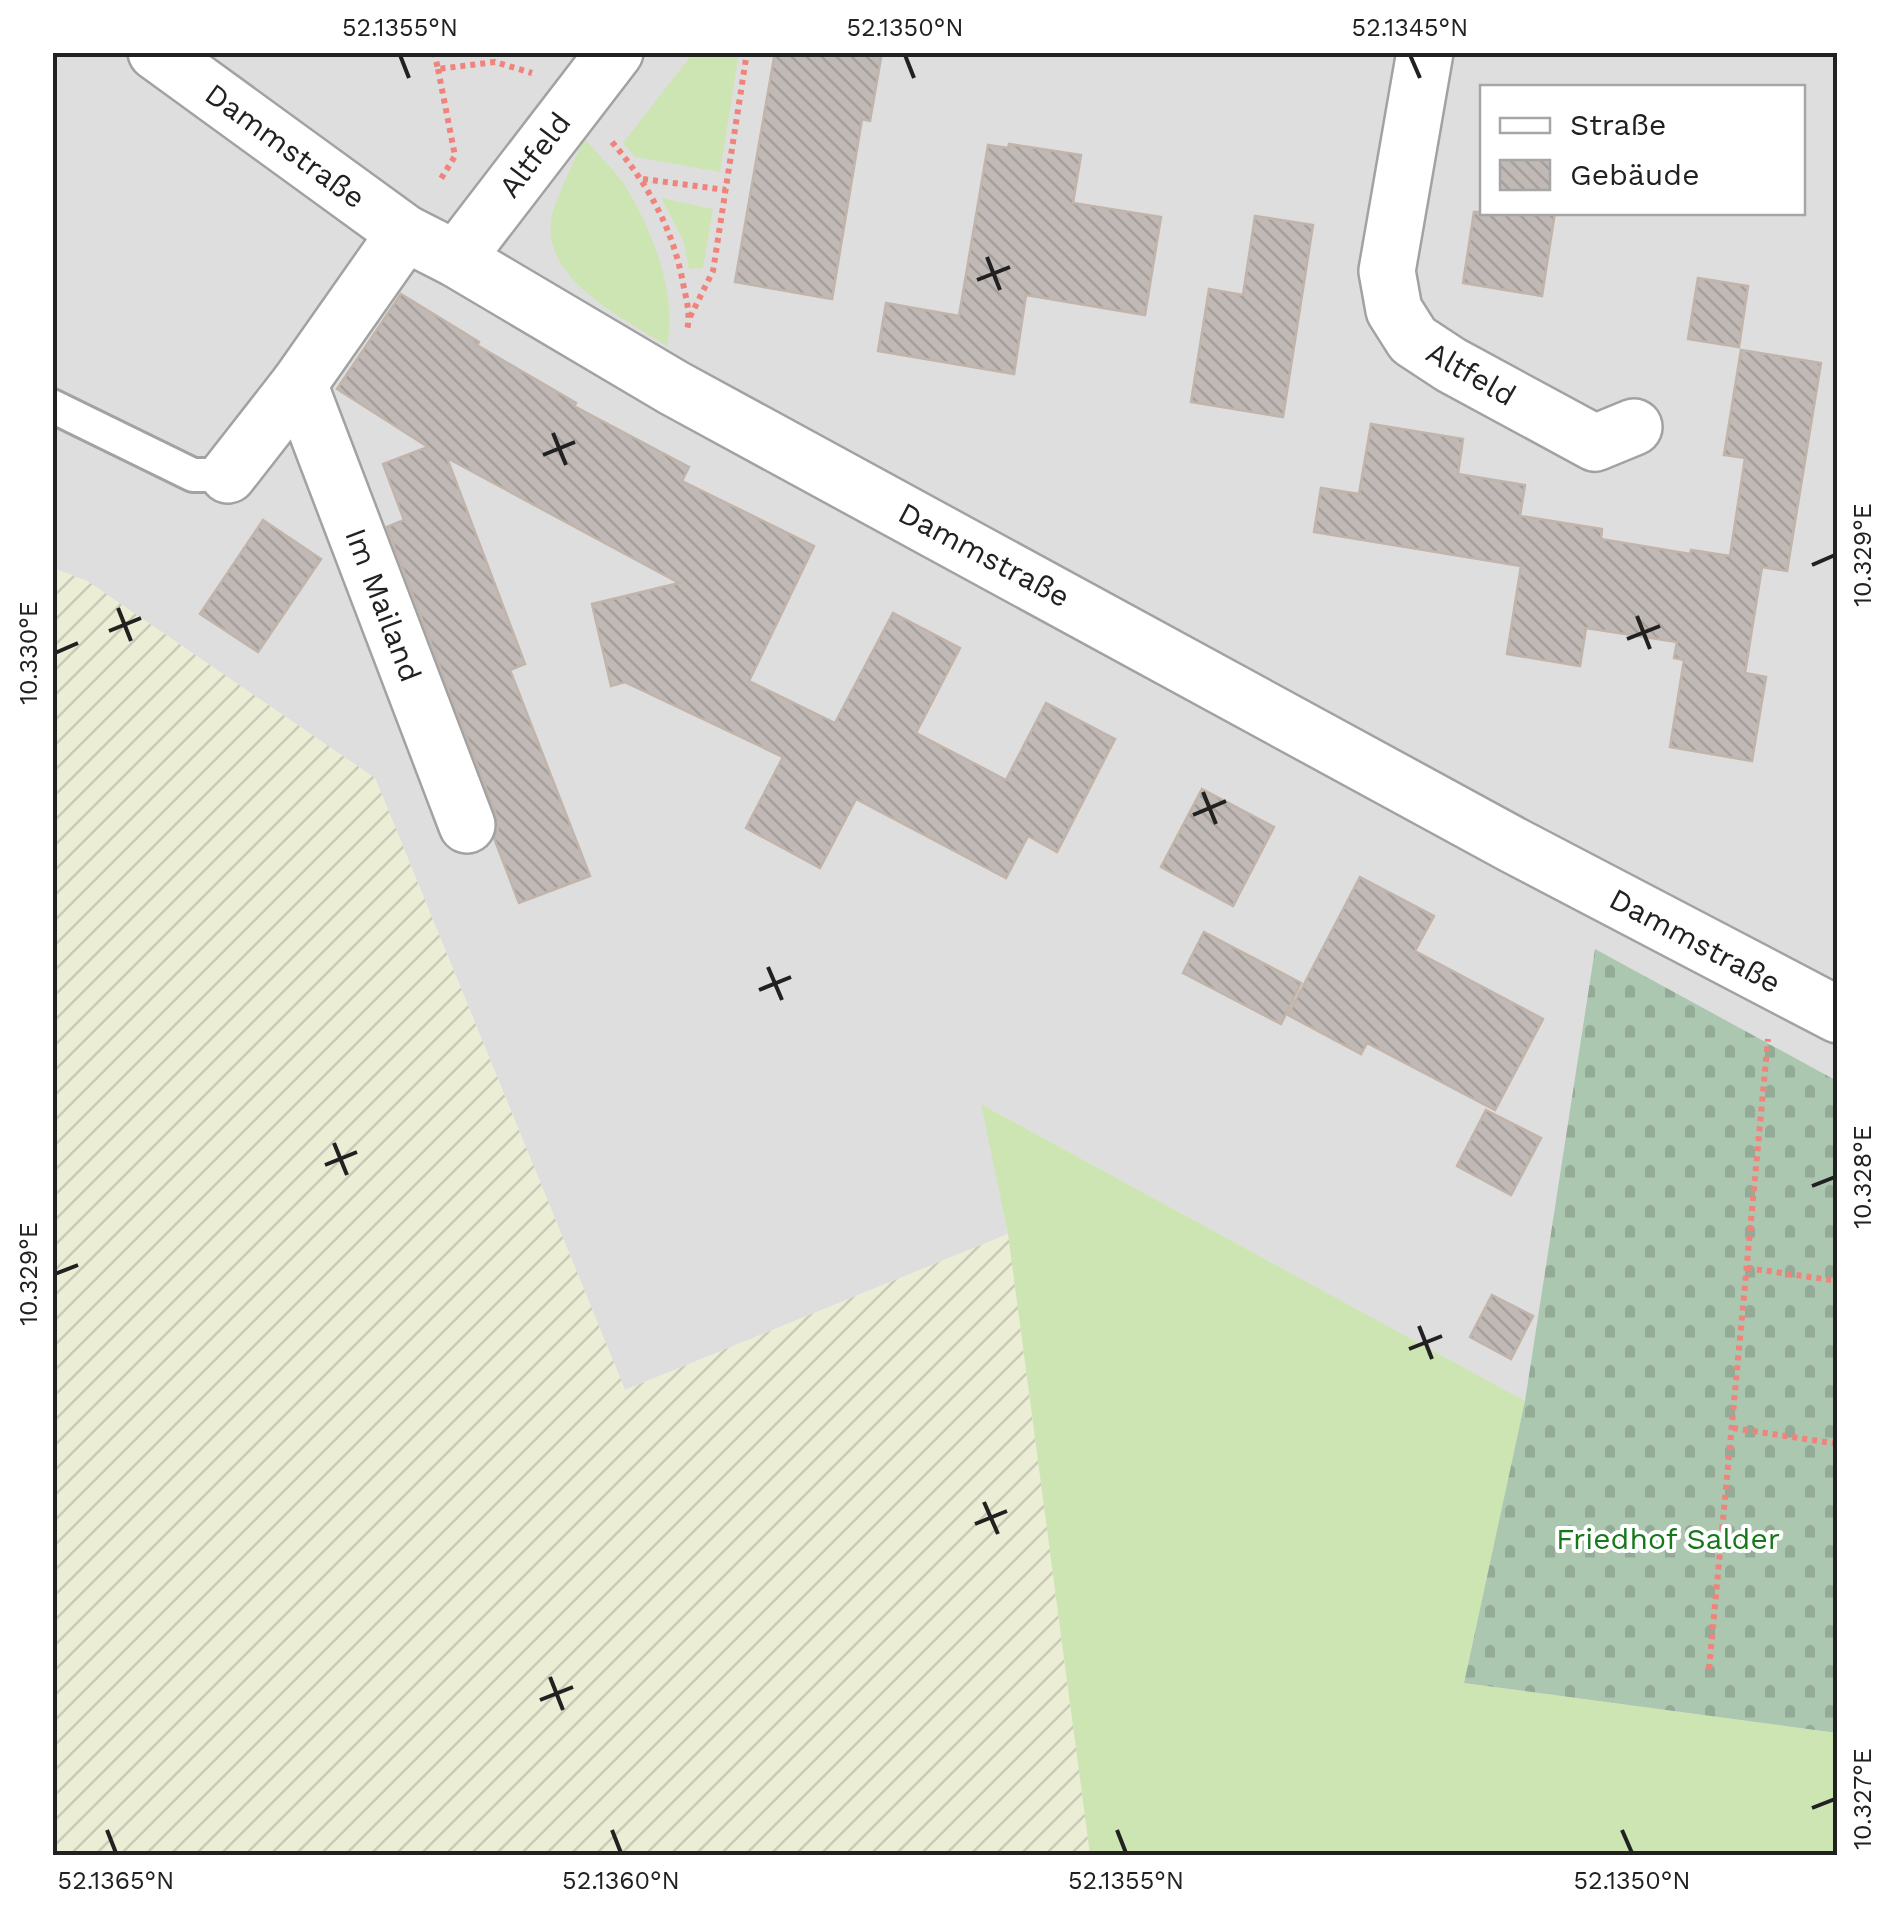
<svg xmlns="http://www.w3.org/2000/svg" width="1890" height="1908" font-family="'Work Sans',sans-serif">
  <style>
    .residential { fill: #dfdede; fill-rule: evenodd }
    .farmland { fill: url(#farmland-furrows) }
    .grass { fill: #cde5b3 }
    .cemetery { fill: url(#cemetery-stones) }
    .building { fill: url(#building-back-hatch); stroke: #c1b4ab; stroke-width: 2.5 }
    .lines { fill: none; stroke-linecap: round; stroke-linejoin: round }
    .lane-casing { stroke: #a2a2a2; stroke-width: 38 }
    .street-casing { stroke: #a2a2a2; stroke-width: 60 }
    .path { stroke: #ee847b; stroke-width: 6; stroke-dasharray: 5 5; stroke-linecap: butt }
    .lane { stroke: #fff; stroke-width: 32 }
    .street { stroke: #fff; stroke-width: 55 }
    .ticks { fill: none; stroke: #212121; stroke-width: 4 }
    .labels { text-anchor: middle; stroke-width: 8; stroke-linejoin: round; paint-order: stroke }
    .street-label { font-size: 30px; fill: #212121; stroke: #fff }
    .park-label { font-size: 30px; fill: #16781b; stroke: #fff }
    .neatline { fill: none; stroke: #212121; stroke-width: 4 }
    .ticks-label { font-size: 25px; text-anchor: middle; fill: #212121 }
  </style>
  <defs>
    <pattern id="farmland-furrows" width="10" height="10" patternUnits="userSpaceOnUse" patternTransform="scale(2.5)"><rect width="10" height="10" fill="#ecedd5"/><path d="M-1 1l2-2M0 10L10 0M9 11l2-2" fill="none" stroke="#cacbb7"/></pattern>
    <pattern id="cemetery-stones" width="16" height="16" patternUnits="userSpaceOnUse" patternTransform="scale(2.5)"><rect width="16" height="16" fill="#abc7af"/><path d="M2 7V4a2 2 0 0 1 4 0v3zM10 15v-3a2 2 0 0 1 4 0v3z" fill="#93ab96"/></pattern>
    <pattern id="building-back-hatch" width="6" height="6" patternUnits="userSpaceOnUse" patternTransform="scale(2.5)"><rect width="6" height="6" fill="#c0b9b5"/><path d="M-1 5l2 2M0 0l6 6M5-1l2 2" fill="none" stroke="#a59f9b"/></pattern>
  </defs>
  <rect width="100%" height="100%" fill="#f0ede8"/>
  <!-- residential -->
  <path class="residential" d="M52,53H1837V1733L1464,1683L1524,1401L983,1105L1008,1234L625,1390L375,778L87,581L53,568ZM1482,88H1802V212H1482Z"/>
  <!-- farmland -->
  <polygon class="farmland" points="52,568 87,581 375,778 625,1390 1008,1234 1090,1855 53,1855"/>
  <!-- grass -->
  <g class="grass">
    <polygon points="693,53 739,53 720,172 635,157 623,143"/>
    <path d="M584,138C599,156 619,174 630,194C655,238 677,295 667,346C624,318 534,277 553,211C561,187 574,162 584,138Z"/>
    <polygon points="661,198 713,209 703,268 689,269 684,242"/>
    <polygon points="981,1104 1525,1401 1464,1683 1837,1733 1837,1855 1090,1855 1008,1234"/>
  </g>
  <!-- cemetery -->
  <polygon class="cemetery" points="1595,949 1837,1081 1837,1733 1464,1683 1525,1401"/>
  <!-- building -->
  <g class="building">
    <polygon points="775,52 882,52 870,121 862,119 832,299 735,282"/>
    <polygon points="1009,144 1081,155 1073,203 1161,217 1145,315 1026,295 1014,374 878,351 886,303 959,316 988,145 1008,148"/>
    <polygon points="1474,212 1555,212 1542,296 1463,283"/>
    <polygon points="1255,216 1313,225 1283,417 1191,402 1209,289 1243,295"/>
    <polygon points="1698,278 1748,286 1739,347 1688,339"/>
    <polygon points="401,294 479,342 477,345 576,403 574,406 689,467 682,481 814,546 749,681 835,723 893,613 960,648 916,733 1006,780 1046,703 1115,739 1057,852 1028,836 1006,878 856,799 820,868 746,828 783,757 625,682 611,686 592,604 679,583 447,458 525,664 510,670 590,876 519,903 494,838 498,829 496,814 387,527 404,520 383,464 428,447 337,389"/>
    <polygon points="1741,350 1821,363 1787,571 1762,567 1745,673 1766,677 1752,761 1670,747 1684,660 1674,658 1677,642 1586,628 1580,666 1507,654 1521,566 1314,532 1321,488 1359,494 1371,424 1463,439 1458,474 1525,485 1520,516 1602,529 1601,539 1690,554 1691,550 1730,556 1745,458 1724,455"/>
    <polygon points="263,520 321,559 258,652 200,614"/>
    <polygon points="1202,789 1274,827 1233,906 1161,867"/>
    <polygon points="1360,877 1434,916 1415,951 1543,1019 1495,1110 1367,1043 1361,1054 1288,1015"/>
    <polygon points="1204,932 1301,983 1281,1024 1183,973"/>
    <polygon points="1486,1110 1541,1138 1511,1195 1457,1166"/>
    <polygon points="1492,1295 1533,1316 1511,1359 1470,1337"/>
  </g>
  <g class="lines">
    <defs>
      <polyline id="lane" points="52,406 193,475 228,475"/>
      <g id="street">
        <polyline points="156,52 405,233 456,259 674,388 1515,846 1838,1015"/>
        <polyline points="1425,52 1387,271 1394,310 1413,340 1451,365 1595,443 1634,427"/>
        <polyline points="456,259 615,52"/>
        <polyline points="299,384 467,825"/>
        <polyline points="228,475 299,384 405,233"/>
      </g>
    </defs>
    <!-- lane casing -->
    <use href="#lane" class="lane-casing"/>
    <!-- street casing -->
    <use href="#street" class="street-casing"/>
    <!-- path -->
    <g class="path">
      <polyline points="434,52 438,69 495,62 532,73"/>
      <polyline points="438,69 455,156 439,182"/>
      <path d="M612,142C648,184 673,229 683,283C686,299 691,313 687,330"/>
      <polyline points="643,179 726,190"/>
      <polyline points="690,317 713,271 747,52"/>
      <polyline points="1747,1268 1838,1281"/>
      <polyline points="1733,1428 1838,1444"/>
      <polyline points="1709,1669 1768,1039"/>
    </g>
    <!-- lane -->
    <use href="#lane" class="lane"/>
    <!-- street -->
    <use href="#street" class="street"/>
  </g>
  <!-- ticks -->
  <path class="ticks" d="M400,55L409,78M905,55L914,78M1410,55L1420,78M987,257L1000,290M977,280L1010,267M553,433L566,465M543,455L575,442M1812,565L1835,555M118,608L131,641M1637,616L1650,649M109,631L141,618M1627,639L1660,626M55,653L78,643M1203,792L1216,824M1193,815L1226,801M768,967L782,1000M759,990L791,977M334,1143L347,1175M325,1165L357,1152M1812,1186L1835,1177M55,1274L78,1265M1419,1326L1432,1359M1409,1349L1442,1336M984,1502L998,1534M975,1524L1007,1511M550,1677L563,1710M540,1700L573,1687M1812,1808L1835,1799M107,1830L116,1853M612,1830L621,1853M1117,1830L1126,1853M1622,1830L1632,1853"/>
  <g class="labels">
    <!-- street labels -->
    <g class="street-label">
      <text transform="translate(285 146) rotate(36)" y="10">Dammstraße</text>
      <text transform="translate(535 155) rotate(-53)" y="10">Altfeld</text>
      <text transform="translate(1471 374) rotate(30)" y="10">Altfeld</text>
      <text transform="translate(984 555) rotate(28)" y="10">Dammstraße</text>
      <text transform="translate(383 605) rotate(69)" y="10">Im Mailand</text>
      <text transform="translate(1695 941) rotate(28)" y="10">Dammstraße</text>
    </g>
    <!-- park labels -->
    <g class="park-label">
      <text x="1668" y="1549">Friedhof Salder</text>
    </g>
  </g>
  <!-- border -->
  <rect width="1890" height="1908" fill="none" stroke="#ffffff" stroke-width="110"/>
  <!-- legend -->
  <rect x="1480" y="85" width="325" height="130" fill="#ffffff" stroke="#a6a6a6" stroke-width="2.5"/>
  <rect x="1500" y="118" width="50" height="15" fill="#ffffff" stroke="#a6a6a6" stroke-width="2.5"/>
  <text x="1570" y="135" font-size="30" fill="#212121">Straße</text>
  <rect x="1500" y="160" width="50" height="30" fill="url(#building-back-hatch)" stroke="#a6a6a6" stroke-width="2.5"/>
  <text x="1570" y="185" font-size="30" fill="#212121">Gebäude</text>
  <rect x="55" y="55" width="1780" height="1798" class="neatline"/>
  <g class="ticks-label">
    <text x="400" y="36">52.1355°N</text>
    <text x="905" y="36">52.1350°N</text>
    <text x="1410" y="36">52.1345°N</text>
    <text transform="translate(1862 555) rotate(-90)" y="9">10.329°E</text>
    <text transform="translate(28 653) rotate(-90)" y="9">10.330°E</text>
    <text transform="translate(1862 1177) rotate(-90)" y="9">10.328°E</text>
    <text transform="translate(28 1274) rotate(-90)" y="9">10.329°E</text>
    <text transform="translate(1862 1799) rotate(-90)" y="9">10.327°E</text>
    <text x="116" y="1889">52.1365°N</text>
    <text x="621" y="1889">52.1360°N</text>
    <text x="1126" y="1889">52.1355°N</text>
    <text x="1632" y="1889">52.1350°N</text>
  </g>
</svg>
